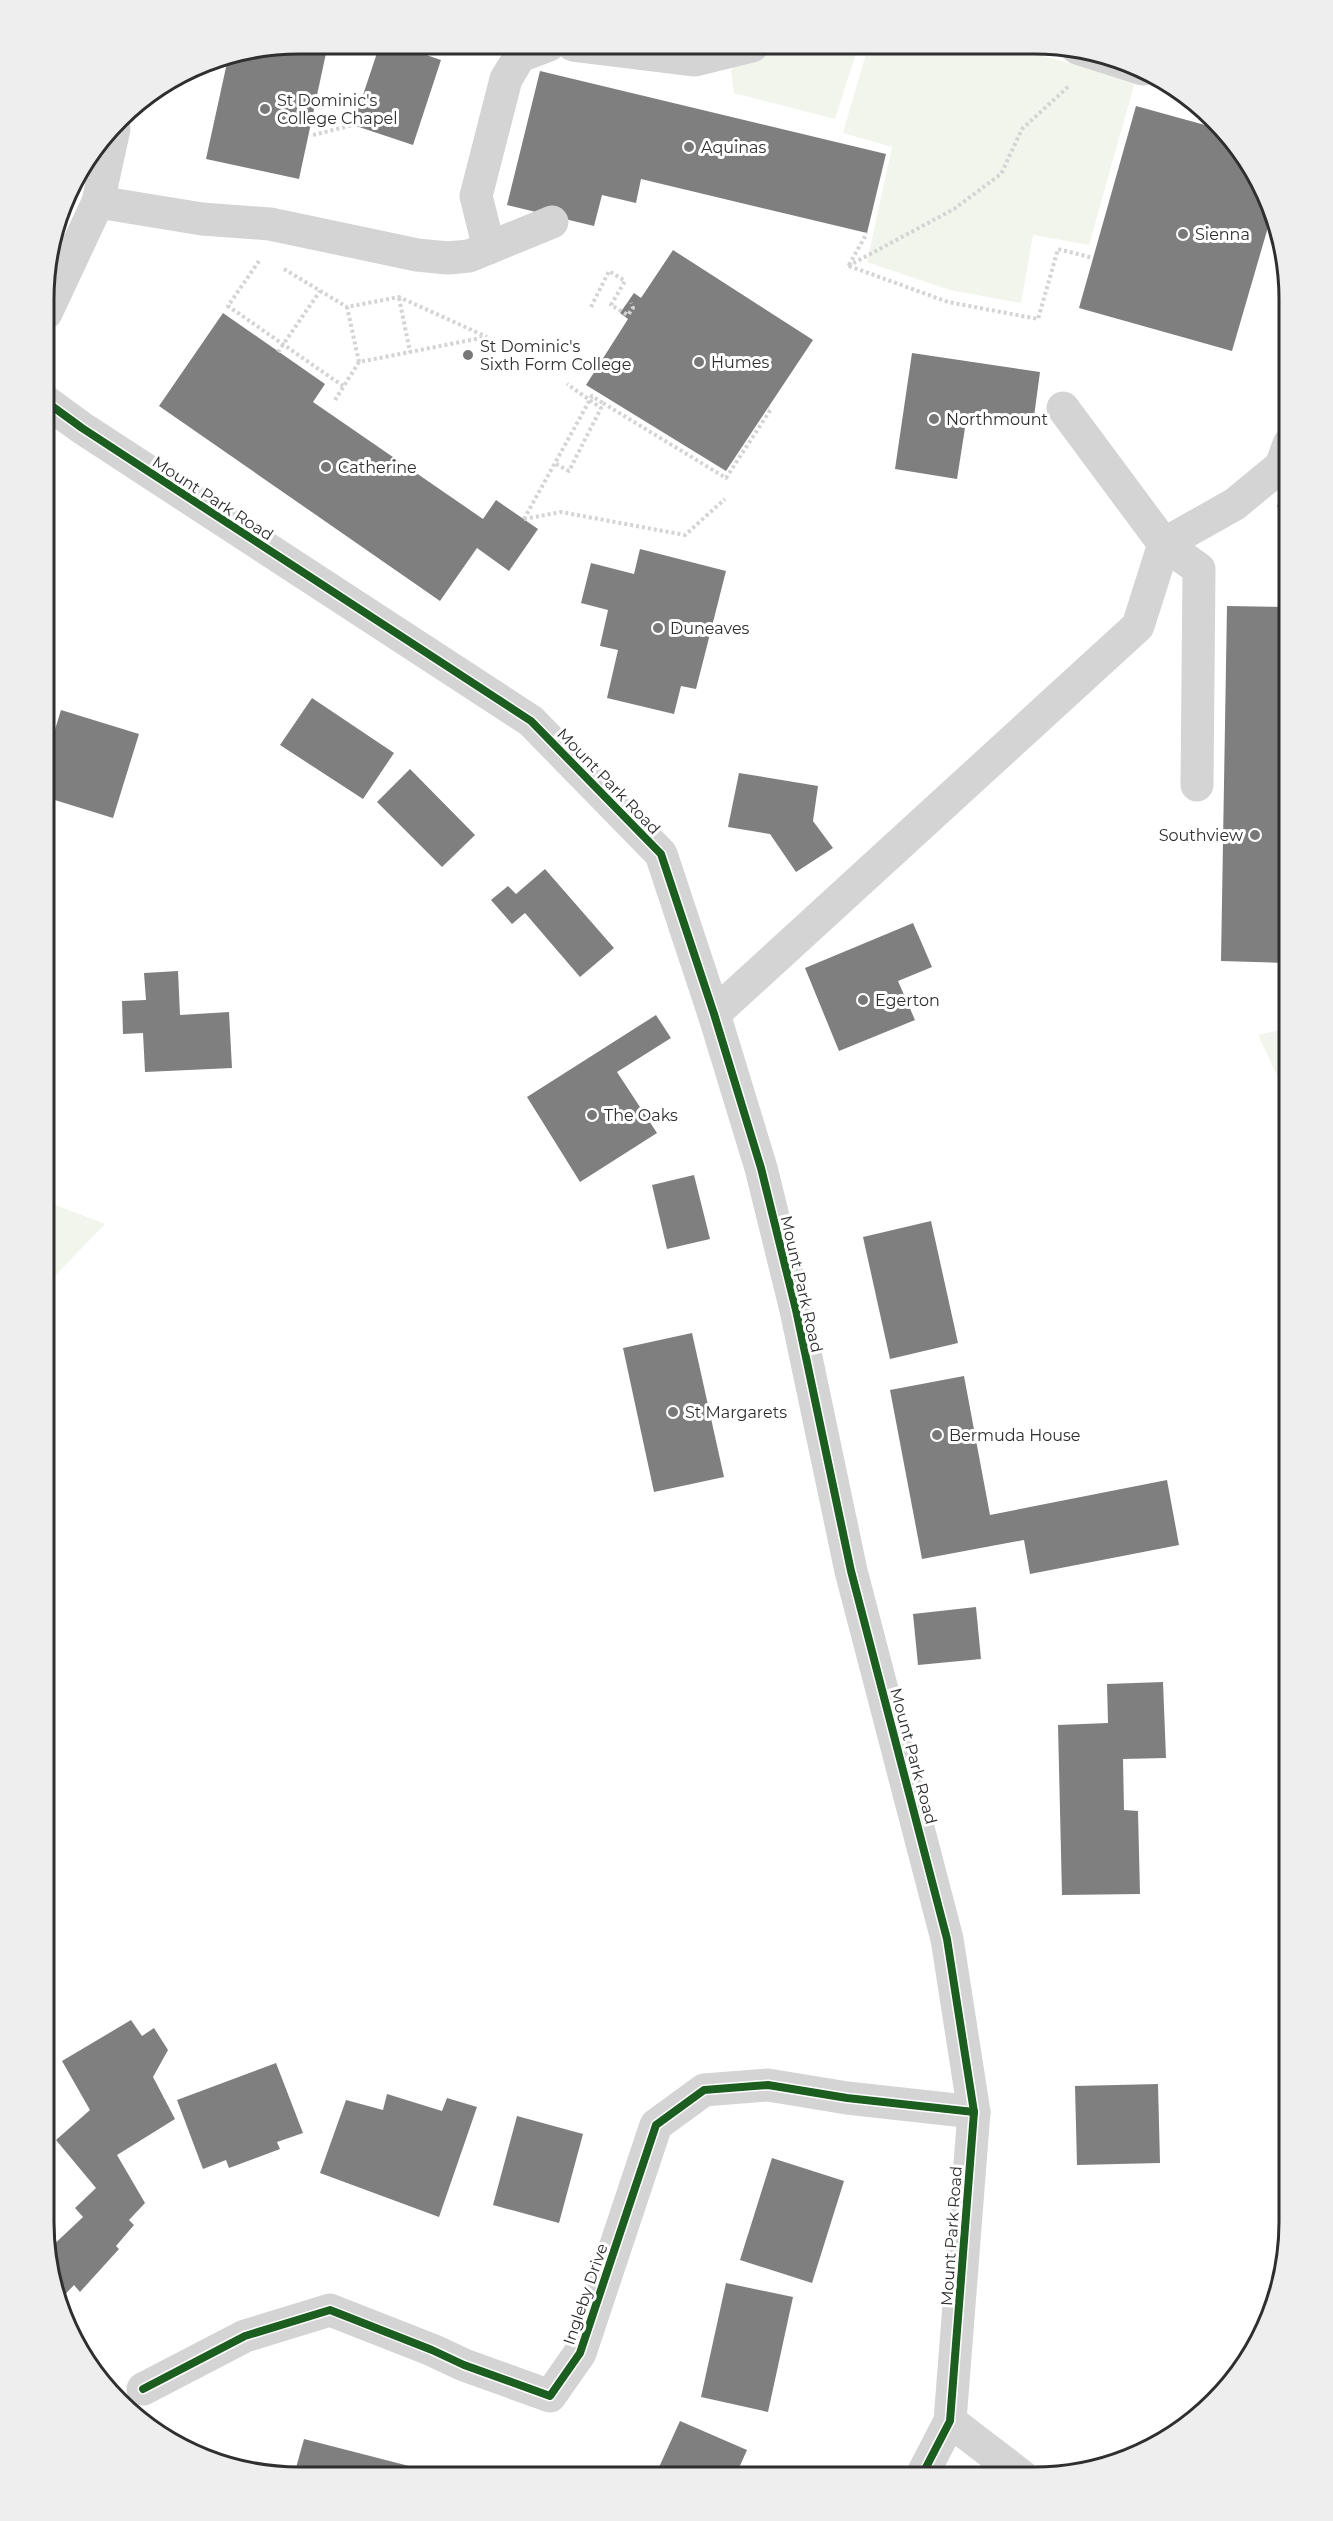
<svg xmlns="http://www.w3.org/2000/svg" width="1333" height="2521" font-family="Montserrat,sans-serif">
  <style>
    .green { fill: #f2f5ec }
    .building { fill: #7f7f7f }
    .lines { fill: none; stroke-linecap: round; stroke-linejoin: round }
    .path { stroke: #d4d4d4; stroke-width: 4; stroke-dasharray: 3 3; stroke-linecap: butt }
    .minor { stroke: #d4d4d4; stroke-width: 33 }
    .path-bridge { stroke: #d4d4d4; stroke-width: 4; stroke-dasharray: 3 3; stroke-linecap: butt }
    .cycleway-casing { stroke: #fff; stroke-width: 11 }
    .cycleway { stroke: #1b5e20; stroke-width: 8 }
    .poi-dot { fill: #787878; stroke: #fff; stroke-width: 2 }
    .labels { text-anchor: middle; stroke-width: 6; stroke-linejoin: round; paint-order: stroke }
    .poi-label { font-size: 16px; fill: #2f2f2f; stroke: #fff; text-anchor: start }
    .street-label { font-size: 16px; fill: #2f2f2f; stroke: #fff }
    .rim { fill: none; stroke: #2f2f2f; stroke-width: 3 }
  </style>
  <rect width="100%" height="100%" fill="#fff"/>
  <!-- green -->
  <g class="green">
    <polygon points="752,46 858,47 835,119 734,93 731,70"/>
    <polygon points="868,47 1016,48 1135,82 1089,245 1033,235 1021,303 950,290 867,262 892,147 843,133"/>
    <polygon points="1289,1028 1289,1101 1258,1035"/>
    <polygon points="45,1201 105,1224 45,1286"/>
  </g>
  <!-- building -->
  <g class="building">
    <polygon points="299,44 328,44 299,179 206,159 228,58"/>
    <polygon points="380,44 394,44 441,60 413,145 353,125"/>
    <polygon points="540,71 886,154 867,233 641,179 636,203 602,195 594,226 507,205"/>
    <polygon points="1136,106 1223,130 1247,157 1273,210 1232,351 1079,308"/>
    <polygon points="673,250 813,340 726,471 586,385 628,319 620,313 634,293 641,298"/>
    <polygon points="223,313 325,384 313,402 483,519 496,500 538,529 509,571 477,548 440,601 159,406"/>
    <polygon points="912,353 1040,372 1033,424 967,415 957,479 895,469"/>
    <polygon points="1289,475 1289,511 1277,507"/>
    <polygon points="640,549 726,571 696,689 681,686 674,714 607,698 618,650 600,646 608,610 581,603 591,563 634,574"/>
    <polygon points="1227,606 1289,607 1285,963 1221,961"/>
    <polygon points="312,698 394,753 363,799 280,745"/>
    <polygon points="61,710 139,734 113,818 45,797 45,762"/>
    <polygon points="410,769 475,835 442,867 377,802"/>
    <polygon points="739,773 818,786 813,821 833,848 796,872 770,834 728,827"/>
    <polygon points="545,869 614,948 580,977 525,913 512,924 491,900 508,886 516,894"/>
    <polygon points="913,923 932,967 898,981 915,1020 839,1051 805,968"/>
    <polygon points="178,971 180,1015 229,1012 232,1068 145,1072 143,1033 123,1034 122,1001 146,1000 144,973"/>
    <polygon points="656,1015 671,1038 617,1072 657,1133 580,1182 527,1097"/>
    <polygon points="694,1175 710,1239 667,1249 652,1185"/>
    <polygon points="931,1221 958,1343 890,1359 863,1237"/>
    <polygon points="692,1333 724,1477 654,1492 623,1348"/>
    <polygon points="964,1376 990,1515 1167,1480 1179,1545 1030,1574 1024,1540 922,1559 890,1390"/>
    <polygon points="976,1607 981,1659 918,1665 913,1614"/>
    <polygon points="1163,1682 1166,1758 1123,1759 1124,1810 1138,1811 1140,1894 1062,1895 1058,1725 1108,1723 1107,1684"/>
    <polygon points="131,2020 142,2036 154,2028 168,2050 153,2077 175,2119 117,2155 145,2203 129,2220 134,2225 116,2246 119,2249 80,2292 74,2285 57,2303 48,2250 83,2217 75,2208 96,2188 56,2140 90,2110 62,2061"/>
    <polygon points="276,2063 303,2133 277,2142 280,2149 229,2168 226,2160 203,2169 177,2100"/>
    <polygon points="1158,2084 1160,2163 1077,2165 1075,2086"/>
    <polygon points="387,2094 442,2111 447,2098 477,2107 439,2217 320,2173 346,2100 383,2110"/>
    <polygon points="517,2116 583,2134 559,2223 493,2205"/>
    <polygon points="772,2158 844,2181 812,2283 740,2260"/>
    <polygon points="726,2283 793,2297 768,2412 701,2397"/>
    <polygon points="680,2421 747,2450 735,2477 655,2476"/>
    <polygon points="304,2439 444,2475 444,2476 294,2475"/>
  </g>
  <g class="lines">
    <!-- path -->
    <g class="path">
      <polyline points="313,135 353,125"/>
      <polyline points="259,261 228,306 343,386"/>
      <polyline points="849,265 867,233"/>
      <polyline points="848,266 954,209 1001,174 1022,129 1070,85"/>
      <polyline points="849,266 948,302 1038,319 1058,249 1093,258"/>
      <polyline points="284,269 347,307"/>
      <polyline points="399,298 410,352"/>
      <polyline points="591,307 609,271 625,281 611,305 628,315 633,308 631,303"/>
      <polyline points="278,352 320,291"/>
      <polyline points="359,362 347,307 399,297 487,337"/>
      <polyline points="335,400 359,362 486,337"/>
      <polyline points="603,403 726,478 771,409 769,408"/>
      <polyline points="556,464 569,471 601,408 567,384"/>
      <polyline points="524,519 561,512 685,535 725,499"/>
    </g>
    <!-- minor -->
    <g class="minor">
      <polyline points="573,45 695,60 752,46"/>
      <polyline points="1077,48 1143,69"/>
      <polyline points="98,202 202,219 270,224 417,255 448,258 469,256 552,222"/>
      <polyline points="489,248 476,196 506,79 520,56 549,45"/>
      <polyline points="46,313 98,202 114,129"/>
      <polyline points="45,401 82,428 531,721 661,854 714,1014 761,1168 796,1310 851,1571 947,1939 974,2112 950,2421 921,2477"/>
      <polyline points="1063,408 1164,544 1235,504 1281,466 1289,444"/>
      <polyline points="714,1014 1138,626 1164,544 1199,569 1197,785"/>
      <polyline points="143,2389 245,2336 330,2310 432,2350 464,2365 550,2396 580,2353 656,2125 704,2090 768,2085 847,2098 974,2112"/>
      <polyline points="950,2421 1023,2477"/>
    </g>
    <!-- path-bridge -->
    <polyline class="path-bridge" points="524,519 592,396 603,403"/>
    <defs>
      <g id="cycleway">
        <polyline points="45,401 82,428 531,721 661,854 714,1014 761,1168 796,1310 851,1571 947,1939 974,2112 950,2421 921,2477"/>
        <polyline points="143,2389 245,2336 330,2310 432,2350 464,2365 550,2396 580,2353 656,2125 704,2090 768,2085 847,2098 974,2112"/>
      </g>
    </defs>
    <!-- cycleway casing -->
    <use href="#cycleway" class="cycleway-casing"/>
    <!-- cycleway -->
    <use href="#cycleway" class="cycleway"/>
  </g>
  <!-- markers -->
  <g class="poi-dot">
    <circle cx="265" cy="109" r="6"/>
    <circle cx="689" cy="147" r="6"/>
    <circle cx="1183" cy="234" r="6"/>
    <circle cx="468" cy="355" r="6"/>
    <circle cx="699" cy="362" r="6"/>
    <circle cx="934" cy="419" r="6"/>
    <circle cx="326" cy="467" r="6"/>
    <circle cx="658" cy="628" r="6"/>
    <circle cx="1255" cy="835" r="6"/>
    <circle cx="863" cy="1000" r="6"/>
    <circle cx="592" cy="1115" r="6"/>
    <circle cx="673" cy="1412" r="6"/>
    <circle cx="937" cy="1435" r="6"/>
  </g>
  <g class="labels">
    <!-- poi labels -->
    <g class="poi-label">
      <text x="277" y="106">St Dominic's<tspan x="277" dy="18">College Chapel</tspan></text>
      <text x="701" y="153">Aquinas</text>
      <text x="1195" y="240">Sienna</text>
      <text x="480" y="352">St Dominic's<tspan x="480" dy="18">Sixth Form College</tspan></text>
      <text x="711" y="368">Humes</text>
      <text x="946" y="425">Northmount</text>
      <text x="338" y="473">Catherine</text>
      <text x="670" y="634">Duneaves</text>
      <text x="1243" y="841" text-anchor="end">Southview</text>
      <text x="875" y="1006">Egerton</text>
      <text x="604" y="1121">The Oaks</text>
      <text x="685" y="1418">St Margarets</text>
      <text x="949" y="1441">Bermuda House</text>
    </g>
    <!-- street labels -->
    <g class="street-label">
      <text transform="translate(213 498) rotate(33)" y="6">Mount Park Road</text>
      <text transform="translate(609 781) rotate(46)" y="6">Mount Park Road</text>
      <text transform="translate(802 1284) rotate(77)" y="6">Mount Park Road</text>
      <text transform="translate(914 1756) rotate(75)" y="6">Mount Park Road</text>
      <text transform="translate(951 2236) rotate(-86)" y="6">Mount Park Road</text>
      <text transform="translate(585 2294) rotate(-71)" y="6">Ingleby Drive</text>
    </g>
  </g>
  <!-- crop -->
  <path d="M0 0H1333V2521H0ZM299 54H1034A245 245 0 0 1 1279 299V2222A245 245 0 0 1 1034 2467H299A245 245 0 0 1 54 2222V299A245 245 0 0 1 299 54Z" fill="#eee" fill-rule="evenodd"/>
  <path class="rim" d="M299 54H1034A245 245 0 0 1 1279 299V2222A245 245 0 0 1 1034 2467H299A245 245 0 0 1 54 2222V299A245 245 0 0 1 299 54Z"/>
</svg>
